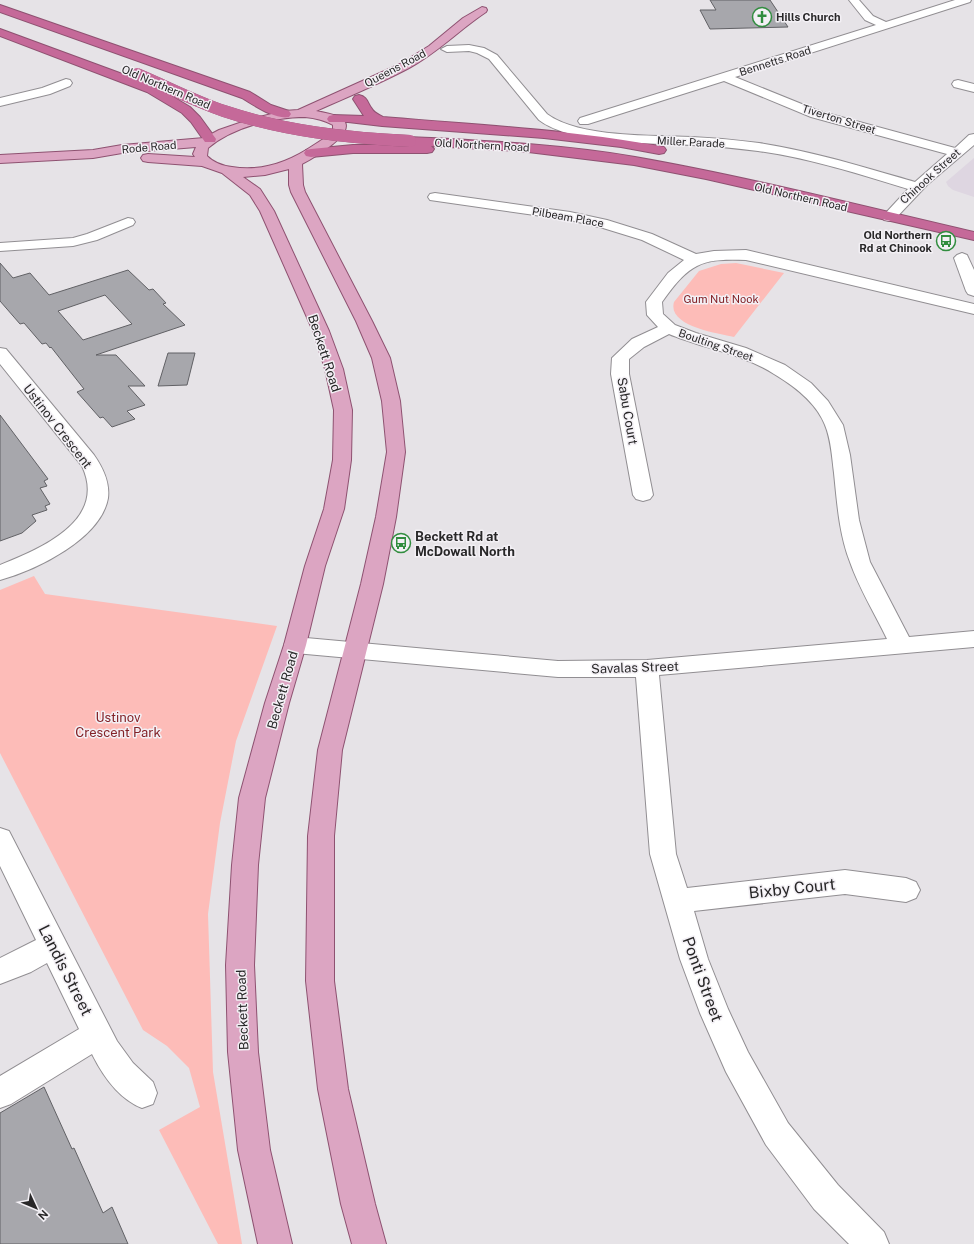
<svg xmlns="http://www.w3.org/2000/svg" width="974" height="1244" font-family="'Public Sans',sans-serif">
  <style>
    .built { fill: #ded6e1 }
    .green { fill: #fdbcb8 }
    .building { fill: #a7a7ac; stroke: #616165; fill-rule: evenodd }
    .lines { fill: none; stroke-linecap: round; stroke-linejoin: round }
    .minor-casing { stroke: #918e92; stroke-width: 2 }
    .major-casing { stroke: #8e5271; stroke-width: 2 }
    .highway-casing { stroke: #8e5271; stroke-width: 2 }
    .minor { fill: #fff; fill-rule: evenodd }
    .major { fill: #dca5c2; fill-rule: evenodd }
    .highway { fill: #c56999; fill-rule: evenodd }
    .highway-bridge-casing { stroke: #8e5271; stroke-width: 12; stroke-linecap: butt }
    .highway-bridge { stroke: #c56999; stroke-width: 12 }
    .labels { text-anchor: middle; stroke-width: 3; stroke-linejoin: round; paint-order: stroke }
    .far-poi-label { font-size: 11px; font-weight: bold; fill: #282728; stroke: #f3f0f5; text-anchor: start }
    .far-street-label { font-size: 11px; fill: #282728; stroke: #f3f0f5 }
    .far-park-label { font-size: 11px; fill: #832227; stroke: #f3f0f5 }
    .street-label { font-size: 13px; fill: #282728; stroke: #f3f0f5 }
    .poi-label { font-size: 13px; font-weight: bold; fill: #282728; stroke: #f3f0f5; text-anchor: start }
    .park-label { font-size: 13px; fill: #832227; stroke: #f3f0f5 }
    .near-street-label { font-size: 16px; fill: #282728; stroke: #f3f0f5 }
  </style>
  <rect width="100%" height="100%" fill="#e6e3e7"/>
  <!-- built -->
  <polygon class="built" points="974,158 974,197 953,190 948,186 946,182"/>
  <!-- green -->
  <g class="green">
    <path d="M736,263L784,273L734,337C717,333 667,326 674,302L699,271L721,264Z"/>
    <polygon points="34,576 45,594 277,626 236,741 220,823 208,914 213,1072 242,1244 218,1244 159,1130 200,1107 189,1068 167,1046 143,1030 0,753 0,590"/>
  </g>
  <!-- building -->
  <g class="building">
    <polygon points="710,0 770,0 788,27 710,29 700,10 716,10"/>
    <path d="M0,263L13,278L30,273L49,295L128,270L149,290L153,289L166,303L163,304L185,325L96,355H116L145,386H128L145,405L127,411L135,419L112,427L103,417L100,418L77,392L84,389L51,347L50,348L46,343L42,344L24,323L20,324L0,301ZM105,295L132,324L83,340L58,311Z"/>
    <polygon points="168,353 195,353 187,385 158,386"/>
    <polygon points="0,415 48,479 44,481 47,486 40,488 50,504 45,506 47,510 32,515 36,521 22,533 0,541"/>
    <polygon points="44,1087 72,1149 74,1148 103,1213 112,1207 128,1244 0,1244 0,1113"/>
  </g>
  <g class="lines">
    <defs>
      <g id="minor">
        <path d="M849,0H859L873,16L886,22L955,0H971L970,2L735,77L819,111L955,148L969,135L974,134V145L927,185L894,220L889,221L884,220L882,217L908,189C859,174 809,158 758,151C736,148 714,146 692,145C650,143 572,145 539,120L489,59L477,53L469,51L447,52L441,49L447,46L469,45L484,48L497,55L547,114C579,138 653,135 692,137C715,138 737,140 759,143C812,151 863,167 915,182L947,154L811,117L724,81L588,124H580L578,121L580,118L876,25L865,20Z"/>
        <polygon points="66,79 70,80 72,83 70,86 50,94 0,106 0,98 42,88"/>
        <polygon points="958,80 974,84 974,92 954,87 952,84 954,81"/>
        <path d="M435,193L570,212L607,220L652,234L696,254L714,251L746,250L974,304V314L746,260C700,258 689,264 662,302L663,314L675,325L696,333L746,348L785,365L811,383L828,401L843,425L850,455L859,520L870,562L909,637L974,631V647L659,675L676,854L687,888L845,870L906,878L916,882L920,890L916,898L906,902L845,894L694,911L708,959L728,1009L748,1052L788,1123L838,1185L884,1232L889,1244H849L814,1209L766,1145L726,1072L700,1013L680,959L650,854L636,677H558L295,653L287,651L284,645L287,639L295,637L558,661L647,660L887,639C875,614 859,588 850,562C839,534 837,502 834,473C832,457 831,439 825,425C816,402 794,386 774,374C744,354 702,348 669,334L644,347L629,359V374L653,495L650,499L643,501L636,499L633,495L611,374L612,358L632,339L658,327L647,315L646,302L668,273L684,260L642,240L603,228L570,220L430,200L428,197L430,194Z"/>
        <polygon points="128,218 133,219 135,222 133,225 97,240 73,246 0,251 0,243 73,238 87,234"/>
        <polygon points="962,253 967,255 974,270 974,296 968,294 966,291 954,258 957,255"/>
        <path d="M0,348L6,349L94,455C103,468 110,482 108,498C101,539 36,570 0,580V565C40,549 108,521 82,466L0,364Z"/>
        <path d="M0,828L9,831L117,1041L133,1063L153,1082L157,1093L153,1104L142,1108C119,1099 103,1076 92,1054L11,1104L0,1108V1076L79,1029L47,963L31,972L0,984V958L36,940L0,866Z"/>
      </g>
      <path id="major" d="M482,7L486,8L487,10L486,12C459,30 437,53 409,68C379,84 347,97 316,111C325,113 336,114 343,120C358,133 311,159 302,164L303,185L305,192L372,321L390,358L400,401L405,452L396,517L383,584L342,750L334,836V981L348,1089L375,1204L386,1244H352L341,1204L318,1089L306,981L308,836L318,750L361,584L376,517L387,452L382,401L372,358L356,321L291,192L289,185V169L265,175L243,177L260,189L274,211L329,331L343,369L352,410L351,460L344,509L325,566L306,645L289,703L265,798L258,865L254,965L258,1052L270,1150L292,1244H258L238,1150L228,1052L226,965L232,865L239,798L265,703L284,645L305,566L324,509L333,460L334,410L325,369L313,331L260,211L250,195L222,173L202,166L148,162L143,161L141,158L143,155L148,154L195,157L193,154L196,147L122,153L93,158L0,163V155L93,150L122,145L204,138L219,130L251,119L284,111L298,110L400,64L429,46L463,18ZM305,117C315,118 324,120 333,125V130C328,137 320,141 314,145C289,162 262,172 232,167C223,166 214,163 207,156L208,148C233,127 274,117 305,117Z"/>
      <g id="highway">
        <path d="M0,5L250,92L271,105L289,111L291,114L289,117C275,120 254,105 242,98L0,12Z"/>
        <polygon points="0,29 155,86 190,107 200,117 216,139 215,142 205,142 191,122 182,113 147,92 0,36"/>
        <path d="M359,95C368,97 367,103 372,109C374,113 380,115 383,117C475,125 568,129 659,146L664,147L666,150L664,153L659,154L621,147L544,138L382,126L348,122H329L327,119L329,116L333,115L364,116L353,99L355,96Z"/>
        <path d="M410,137C485,141 561,144 635,157C749,177 861,206 974,232V240L706,179L634,165L520,151L431,146L434,149L432,152L427,153H353L311,157L306,156L304,153L306,150L311,149L353,145H414L405,144L404,141L405,138Z"/>
      </g>
    </defs>
    <!-- minor casing -->
    <use href="#minor" class="minor-casing"/>
    <!-- major casing -->
    <use href="#major" class="major-casing"/>
    <!-- highway casing -->
    <use href="#highway" class="highway-casing"/>
    <!-- minor -->
    <use href="#minor" class="minor"/>
    <!-- major -->
    <use href="#major" class="major"/>
    <!-- highway -->
    <use href="#highway" class="highway"/>
    <defs>
      <path id="highway-bridge" d="M137,74C166,86 194,101 224,111C284,131 347,138 410,141"/>
    </defs>
    <!-- highway-bridge casing -->
    <use href="#highway-bridge" class="highway-bridge-casing"/>
    <!-- highway-bridge -->
    <use href="#highway-bridge" class="highway-bridge"/>
  </g>
  <!-- icons -->
  <defs>
    <symbol id="church-ring" viewBox="-11 -11 22 22"><circle r="9.5" fill="#f3f0f5" stroke="#318d3f" stroke-width="1.5"/><path d="M-1.2-6h2.4v3.5h3.3v2.4h-3.3V6h-2.4V-.1h-3.3v-2.4h3.3Z" fill="#318d3f"/></symbol>
    <symbol id="bus-ring" viewBox="-11 -11 22 22"><circle r="9.5" fill="#f3f0f5" stroke="#318d3f" stroke-width="1.5"/><path d="M-5-6H5V4H4V6H2V4H-2V6H-4V4H-5ZM-3.5-4V0h7V-4ZM-3.5 1.2v1.5H-2V1.2ZM2 1.2v1.5H3.5V1.2Z" fill="#318d3f"/></symbol>
  </defs>
  <g fill-rule="evenodd">
    <use href="#church-ring" x="751" y="6" width="22" height="22"/>
    <use href="#bus-ring" x="935" y="230" width="22" height="22"/>
    <use href="#bus-ring" x="390" y="532" width="22" height="22"/>
  </g>
  <g class="labels">
    <!-- far-poi labels -->
    <g class="far-poi-label">
      <text x="776" y="21">Hills Church</text>
      <text x="932" y="239" text-anchor="end">Old Northern<tspan x="932" dy="13">Rd at Chinook</tspan></text>
    </g>
    <!-- far-street labels -->
    <g class="far-street-label">
      <text transform="translate(775 61) rotate(-18)" y="4">Bennetts Road</text>
      <text transform="translate(395 68) rotate(-28)" y="4">Queens Road</text>
      <text transform="translate(166 87) rotate(23)" y="4">Old Northern Road</text>
      <text transform="translate(839 119) rotate(17)" y="4">Tiverton Street</text>
      <text transform="translate(691 142) rotate(3)" y="4">Miller Parade</text>
      <text transform="translate(482 145) rotate(3)" y="4">Old Northern Road</text>
      <text transform="translate(149 147) rotate(-5)" y="4">Rode Road</text>
      <text transform="translate(930 176) rotate(-42)" y="4">Chinook Street</text>
      <text transform="translate(801 197) rotate(13)" y="4">Old Northern Road</text>
      <text transform="translate(568 217) rotate(10)" y="4">Pilbeam Place</text>
      <text transform="translate(716 345) rotate(19)" y="4">Boulting Street</text>
    </g>
    <!-- far-park labels -->
    <g class="far-park-label">
      <text x="721" y="303">Gum Nut Nook</text>
    </g>
    <!-- street labels -->
    <g class="street-label">
      <text transform="translate(325 353) rotate(72)" y="5">Beckett Road</text>
      <text transform="translate(628 411) rotate(80)" y="5">Sabu Court</text>
      <text transform="translate(58 426) rotate(52)" y="5">Ustinov Crescent</text>
      <text transform="translate(635 667) rotate(-2)" y="5">Savalas Street</text>
      <text transform="translate(282 690) rotate(-74)" y="5">Beckett Road</text>
      <text transform="translate(242 1010) rotate(-92)" y="5">Beckett Road</text>
    </g>
    <!-- poi labels -->
    <g class="poi-label">
      <text x="415" y="541">Beckett Rd at<tspan x="415" dy="15">McDowall North</tspan></text>
    </g>
    <!-- park labels -->
    <g class="park-label">
      <text x="118" y="722">Ustinov<tspan x="118" dy="15">Crescent Park</tspan></text>
    </g>
    <!-- near-street labels -->
    <g class="near-street-label">
      <text transform="translate(792 888) rotate(-6)" y="6">Bixby Court</text>
      <text transform="translate(66 970) rotate(63)" y="6">Landis Street</text>
      <text transform="translate(703 979) rotate(70)" y="6">Ponti Street</text>
    </g>
  </g>
  <!-- north arrow -->
  <g transform="translate(36 1208) rotate(134)" stroke="#f3f0f5" stroke-width="3" paint-order="stroke">
  <path d="M0-3L7 15L0 10L-7 15Z" fill="#282728"/>
  <text y="-6" font-size="11" font-weight="bold" text-anchor="middle" fill="#282728">N</text>
  </g>
</svg>
